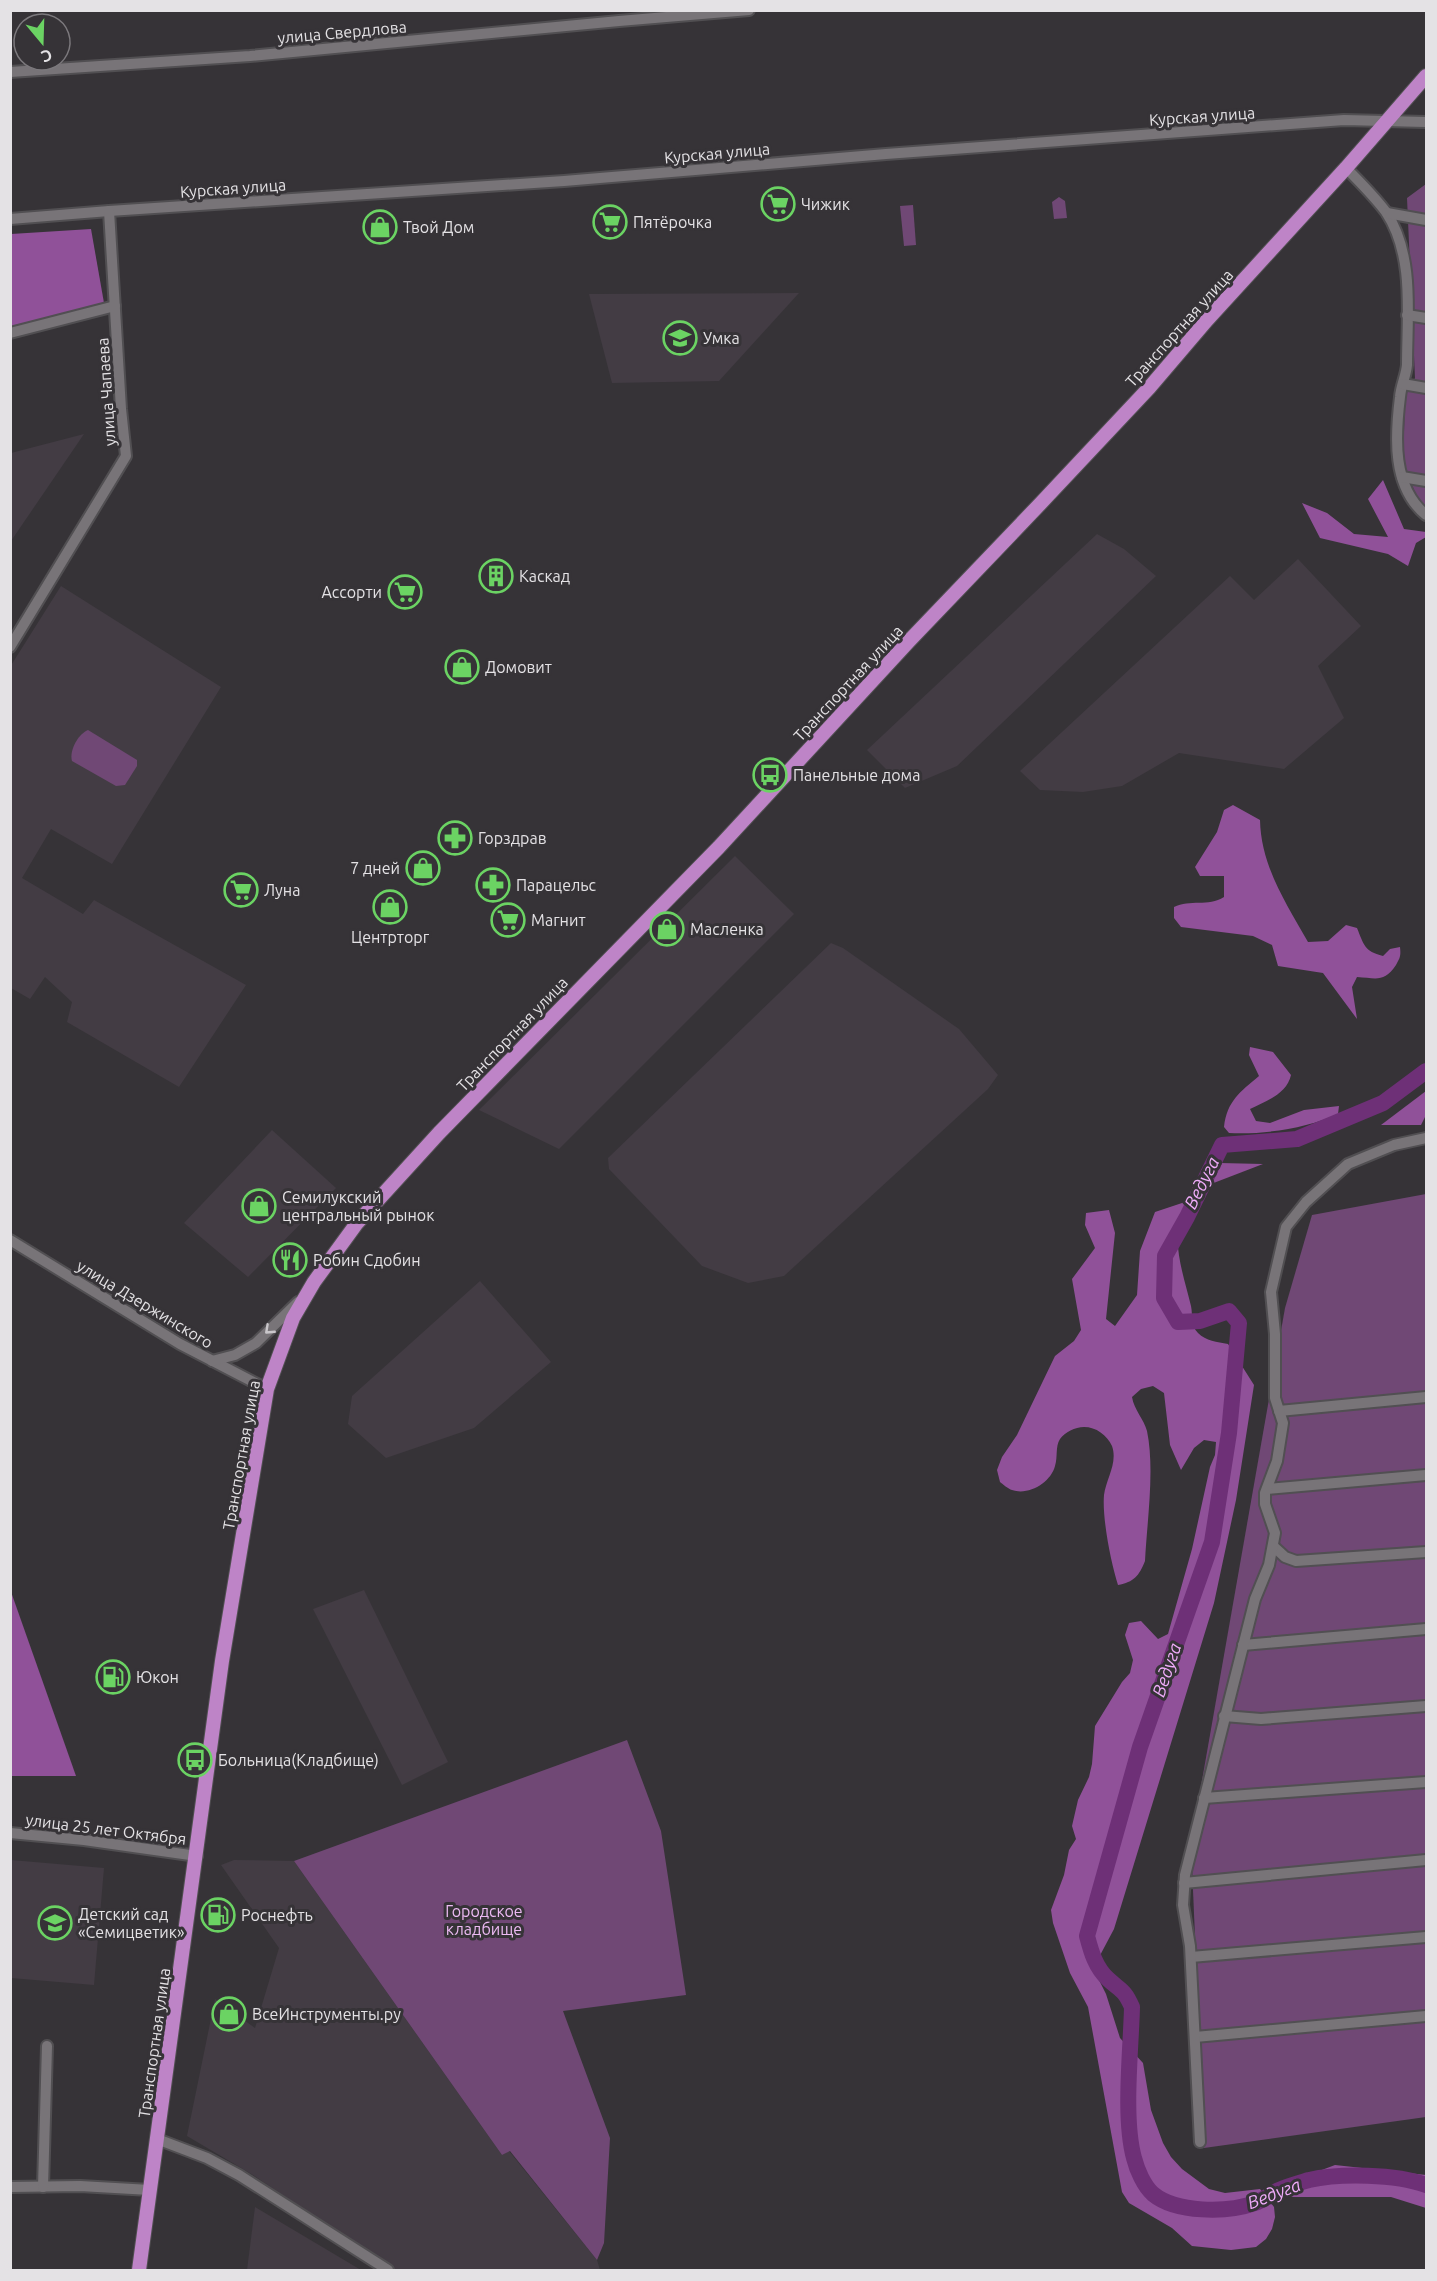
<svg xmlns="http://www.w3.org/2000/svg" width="1437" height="2281" font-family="Ubuntu,sans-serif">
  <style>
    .built { fill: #433c44 }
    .green { fill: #704875 }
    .forest { fill: #905199 }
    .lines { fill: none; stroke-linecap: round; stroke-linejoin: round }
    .river { stroke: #6e3077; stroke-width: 16 }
    .minor-casing { stroke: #514f52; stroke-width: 14 }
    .major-casing { stroke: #514f52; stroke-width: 16 }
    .minor { stroke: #787478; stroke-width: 10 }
    .major { stroke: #be84c7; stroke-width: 14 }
    .oneway { stroke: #c9c6ca }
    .labels { text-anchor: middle; stroke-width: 6; stroke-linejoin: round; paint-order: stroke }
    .street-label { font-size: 16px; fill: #e4e2e5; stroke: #363337 }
    .poi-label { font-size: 16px; fill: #e4e2e5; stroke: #363337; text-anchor: start }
    .park-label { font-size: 16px; fill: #edbaf4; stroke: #363337 }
    .water-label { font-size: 18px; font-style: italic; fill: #f0acfa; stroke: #363337 }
  </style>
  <rect width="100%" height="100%" fill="#363337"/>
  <!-- built -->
  <g class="built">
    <polygon points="799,293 719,381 612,383 589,294"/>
    <polygon points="84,434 11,541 11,453"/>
    <polygon points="1097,534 1124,549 1156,576 957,766 905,788 867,750"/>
    <polygon points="1298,559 1361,626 1318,666 1344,718 1284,769 1179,753 1122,786 1083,792 1040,790 1020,771 1230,576 1254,600"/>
    <polygon points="61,586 221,687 112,864 51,829 22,878 83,914 94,900 246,985 179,1087 67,1022 72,1002 45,977 30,999 11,988 10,667"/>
    <polygon points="735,856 794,914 559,1149 479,1110"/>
    <polygon points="831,943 843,948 959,1029 998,1075 988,1089 784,1276 748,1283 702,1266 609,1169 608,1158"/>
    <polygon points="272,1130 336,1188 248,1277 184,1223"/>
    <polygon points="480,1281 551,1362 474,1428 386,1458 348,1424 352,1396"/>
    <polygon points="364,1590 448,1762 402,1785 313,1609"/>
    <polygon points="11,1860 104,1868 94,1985 11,1978"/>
    <polygon points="234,1860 294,1861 502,2155 509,2151 597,2260 600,2270 395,2270 253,2175 187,2136 215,1999 255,2028 279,1948 221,1865"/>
    <polygon points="255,2207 361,2270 247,2270"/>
  </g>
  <!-- green -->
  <g class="green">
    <polygon points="1426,184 1426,511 1422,507 1403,466 1405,396 1415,378 1407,198"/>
    <polygon points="1059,197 1065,201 1067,218 1054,219 1052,202"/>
    <polygon points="913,205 916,245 904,246 900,206"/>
    <path d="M88,730L137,760V766L125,785L116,786L72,761C69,751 78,734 88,730Z"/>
    <polygon points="1426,1194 1426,2117 1204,2148 1191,1843 1285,1308 1312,1215"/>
    <polygon points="627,1740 661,1831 686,1995 563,2011 610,2138 604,2243 597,2260 510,2151 502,2155 294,1861"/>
  </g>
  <!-- forest -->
  <g class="forest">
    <polygon points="91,229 104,303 11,327 11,234"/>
    <polygon points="1383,480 1404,529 1426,532 1426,537 1416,543 1408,566 1388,554 1320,538 1302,503 1327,513 1354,534 1388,537 1368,499"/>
    <path d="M1233,805L1260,820C1261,866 1286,903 1308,942L1328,941L1346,925L1357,928C1364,945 1364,951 1383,956L1390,949L1400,947C1401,956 1400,958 1396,965C1384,983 1376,978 1357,977L1352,987L1357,1019L1323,973L1278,966L1272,945L1253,936L1181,927L1174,918V907C1190,899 1208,907 1224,897V876H1200L1195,867L1217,832L1224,810Z"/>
    <path d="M1250,1047L1273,1052L1291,1075C1287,1094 1266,1101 1250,1109L1256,1121L1270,1123L1304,1110L1339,1106L1338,1114C1308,1128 1263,1135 1229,1133L1224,1127C1227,1101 1240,1092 1259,1076L1249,1055Z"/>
    <polygon points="1426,1091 1426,1115 1421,1125 1381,1125"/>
    <polygon points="1220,1163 1263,1164 1211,1184"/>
    <path d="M1188,1201C1167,1233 1183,1272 1191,1306C1193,1315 1190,1325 1198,1333C1206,1341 1217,1342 1228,1344L1254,1385L1236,1500L1214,1603L1114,1929L1097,1961L1096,1974L1106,1994L1120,2038L1143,2063L1151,2110L1163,2143L1171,2157L1182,2169L1209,2189L1225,2193L1260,2189L1274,2207L1275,2217L1272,2229L1266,2239L1256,2247L1231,2250L1192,2246L1172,2228L1129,2203L1122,2192L1088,2007L1070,1973L1053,1923L1051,1910L1064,1875L1069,1850L1076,1839L1072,1826L1078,1800L1089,1777L1092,1764L1095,1726L1122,1682L1130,1673L1133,1660L1125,1635L1129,1623L1141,1621L1158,1639L1168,1634L1192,1549L1210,1467L1215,1455L1216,1442L1204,1440L1194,1448L1181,1470L1170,1445L1164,1393L1153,1386L1141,1389L1132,1397C1134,1410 1144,1419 1147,1431C1155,1470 1147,1521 1145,1561C1139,1576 1134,1582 1118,1585C1111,1563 1102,1518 1104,1495C1106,1479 1118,1463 1112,1446C1107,1435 1096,1427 1084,1427C1075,1427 1065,1432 1060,1439C1055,1447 1058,1457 1055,1466C1051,1482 1029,1496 1012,1490C1008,1489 1003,1484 1000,1482L997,1470L1002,1457L1017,1435L1055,1356L1074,1341L1081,1330L1072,1279L1095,1248L1085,1225L1086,1213L1109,1210L1115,1233L1106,1319L1115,1326L1137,1295L1140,1251L1155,1212Z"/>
    <polygon points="10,1589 76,1776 11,1776"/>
    <polygon points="1335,2165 1426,2175 1426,2208 1391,2197 1284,2197 1290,2182"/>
  </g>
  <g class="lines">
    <!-- river -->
    <path class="river" d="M1426,1071L1383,1103L1297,1139L1222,1145L1187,1217L1165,1256L1164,1298L1178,1322L1200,1321L1229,1311L1239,1323L1229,1433L1212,1542L1140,1747L1087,1936C1091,1951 1095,1967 1108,1979C1121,1991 1124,1989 1132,2007C1131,2050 1123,2118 1134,2158C1137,2170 1144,2186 1153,2194C1176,2213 1227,2213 1255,2203C1263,2200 1271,2194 1279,2190C1288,2186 1299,2183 1309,2180C1340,2173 1396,2174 1426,2185"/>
    <defs>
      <g id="minor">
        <polyline points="10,72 250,56 619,21 749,10"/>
        <path d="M1346,168C1360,182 1374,196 1386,212C1415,256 1407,315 1407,365C1406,376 1401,385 1400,397C1395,437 1392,487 1426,515"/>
        <polyline points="1387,213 1426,220"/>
        <polyline points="10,219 109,211 564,181 886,154 1344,120 1426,122"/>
        <polyline points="1407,315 1426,318"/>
        <polyline points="10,333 115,306"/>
        <polyline points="1403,384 1426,388"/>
        <polyline points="1402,477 1426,481"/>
        <polyline points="10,647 126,456 121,409 109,211"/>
        <polyline points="10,1240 180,1344 267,1389"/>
        <polyline points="212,1361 235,1355 256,1343 298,1302"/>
        <polyline points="1279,1411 1426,1397"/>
        <polyline points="1267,1489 1426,1475"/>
        <polyline points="1273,1546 1285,1557 1296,1561 1426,1552"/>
        <polyline points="1243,1645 1426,1629"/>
        <polyline points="1224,1716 1261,1719 1426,1706"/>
        <polyline points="1204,1798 1426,1782"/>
        <polyline points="10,1833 84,1840 197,1856"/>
        <polyline points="1184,1883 1426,1860"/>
        <polyline points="1191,1957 1426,1937"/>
        <polyline points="1195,2037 1426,2016"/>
        <polyline points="157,2139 207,2158 239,2175 388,2270"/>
        <polyline points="1200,2142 1190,1946 1183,1905 1185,1875 1255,1599 1269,1565 1275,1533 1265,1504 1265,1493 1277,1461 1283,1423 1275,1398 1275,1334 1271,1292 1286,1227 1306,1202 1348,1164 1394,1145 1426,1138"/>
        <polyline points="10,2187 80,2186 150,2190"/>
        <polyline points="43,2187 47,2046"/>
      </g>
      <polyline id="major" points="139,2270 222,1661 267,1389 293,1318 314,1282 357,1223 439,1133 719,847 909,641 1040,504 1149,388 1207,320 1346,168 1426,76"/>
    </defs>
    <!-- minor casing -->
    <use href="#minor" class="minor-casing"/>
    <!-- major casing -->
    <use href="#major" class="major-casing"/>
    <!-- minor -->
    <use href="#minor" class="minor"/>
    <!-- major -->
    <use href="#major" class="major"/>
  </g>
  <!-- one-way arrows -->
  <defs><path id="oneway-chevron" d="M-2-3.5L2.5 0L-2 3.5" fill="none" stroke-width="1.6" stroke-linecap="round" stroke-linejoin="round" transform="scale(1.5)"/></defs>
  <use class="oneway" href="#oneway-chevron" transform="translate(269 1330) rotate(137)"/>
  <!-- icons -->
  <defs>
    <symbol id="supermarket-ring" viewBox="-11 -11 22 22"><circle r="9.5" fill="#363337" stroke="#6bd363" stroke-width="1.5"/><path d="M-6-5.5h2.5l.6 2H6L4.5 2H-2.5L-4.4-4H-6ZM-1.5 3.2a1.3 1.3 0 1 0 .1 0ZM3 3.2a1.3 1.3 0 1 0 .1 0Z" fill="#6bd363"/></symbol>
    <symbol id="shop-ring" viewBox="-11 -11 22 22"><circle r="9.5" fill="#363337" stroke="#6bd363" stroke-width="1.5"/><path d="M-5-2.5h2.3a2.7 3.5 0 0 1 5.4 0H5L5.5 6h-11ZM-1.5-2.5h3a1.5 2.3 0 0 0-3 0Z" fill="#6bd363"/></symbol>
    <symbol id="school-ring" viewBox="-11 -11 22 22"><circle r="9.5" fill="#363337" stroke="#6bd363" stroke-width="1.5"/><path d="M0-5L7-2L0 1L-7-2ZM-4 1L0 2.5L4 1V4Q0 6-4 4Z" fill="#6bd363"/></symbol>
    <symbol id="building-ring" viewBox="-11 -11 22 22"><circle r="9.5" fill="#363337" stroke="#6bd363" stroke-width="1.5"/><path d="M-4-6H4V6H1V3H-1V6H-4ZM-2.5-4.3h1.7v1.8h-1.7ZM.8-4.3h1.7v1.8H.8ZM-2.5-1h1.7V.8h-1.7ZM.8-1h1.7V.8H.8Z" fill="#6bd363"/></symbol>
    <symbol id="bus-ring" viewBox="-11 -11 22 22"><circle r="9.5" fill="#363337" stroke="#6bd363" stroke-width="1.5"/><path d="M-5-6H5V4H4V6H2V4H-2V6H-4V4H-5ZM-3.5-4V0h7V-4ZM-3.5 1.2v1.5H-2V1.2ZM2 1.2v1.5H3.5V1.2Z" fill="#6bd363"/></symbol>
    <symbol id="pharmacy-ring" viewBox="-11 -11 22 22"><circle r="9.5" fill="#363337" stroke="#6bd363" stroke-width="1.5"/><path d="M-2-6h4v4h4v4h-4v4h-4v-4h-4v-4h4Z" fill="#6bd363"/></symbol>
    <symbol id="restaurant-ring" viewBox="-11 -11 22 22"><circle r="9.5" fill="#363337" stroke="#6bd363" stroke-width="1.5"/><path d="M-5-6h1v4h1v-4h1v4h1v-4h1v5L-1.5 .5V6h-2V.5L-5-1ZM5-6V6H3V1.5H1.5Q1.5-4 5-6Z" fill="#6bd363"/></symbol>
    <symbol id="fuel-ring" viewBox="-11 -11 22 22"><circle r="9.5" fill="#363337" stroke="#6bd363" stroke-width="1.5"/><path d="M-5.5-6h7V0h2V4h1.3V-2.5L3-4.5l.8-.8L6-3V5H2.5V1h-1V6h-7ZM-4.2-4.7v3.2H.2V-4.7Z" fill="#6bd363"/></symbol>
  </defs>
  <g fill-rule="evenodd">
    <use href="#supermarket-ring" x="759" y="185" width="38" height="38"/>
    <use href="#supermarket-ring" x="591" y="203" width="38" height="38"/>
    <use href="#shop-ring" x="361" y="208" width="38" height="38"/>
    <use href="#school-ring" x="661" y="319" width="38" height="38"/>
    <use href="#building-ring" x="477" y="557" width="38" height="38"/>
    <use href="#supermarket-ring" x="386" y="573" width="38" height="38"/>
    <use href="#shop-ring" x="443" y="648" width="38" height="38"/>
    <use href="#bus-ring" x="751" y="756" width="38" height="38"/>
    <use href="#pharmacy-ring" x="436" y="819" width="38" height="38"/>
    <use href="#shop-ring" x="404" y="849" width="38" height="38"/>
    <use href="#pharmacy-ring" x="474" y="866" width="38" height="38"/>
    <use href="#supermarket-ring" x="222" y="871" width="38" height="38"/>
    <use href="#shop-ring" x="371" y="888" width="38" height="38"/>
    <use href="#supermarket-ring" x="489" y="901" width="38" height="38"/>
    <use href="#shop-ring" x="648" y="910" width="38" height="38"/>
    <use href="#shop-ring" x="240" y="1187" width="38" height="38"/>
    <use href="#restaurant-ring" x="271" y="1241" width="38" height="38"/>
    <use href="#fuel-ring" x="94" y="1658" width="38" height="38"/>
    <use href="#bus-ring" x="176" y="1741" width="38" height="38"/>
    <use href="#fuel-ring" x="199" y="1896" width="38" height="38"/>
    <use href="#school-ring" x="36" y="1904" width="38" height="38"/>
    <use href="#shop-ring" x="210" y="1995" width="38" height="38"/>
  </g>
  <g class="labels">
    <!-- street labels -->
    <g class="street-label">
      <text transform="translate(342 32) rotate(-5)" y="6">улица Свердлова</text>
      <text transform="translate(1202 116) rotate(-4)" y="6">Курская улица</text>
      <text transform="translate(717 153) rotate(-5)" y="6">Курская улица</text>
      <text transform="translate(233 188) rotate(-4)" y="6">Курская улица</text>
      <text transform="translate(1179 328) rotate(-48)" y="6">Транспортная улица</text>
      <text transform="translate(106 392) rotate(-94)" y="6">улица Чапаева</text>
      <text transform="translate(848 683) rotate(-47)" y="6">Транспортная улица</text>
      <text transform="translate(512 1034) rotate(-46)" y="6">Транспортная улица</text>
      <text transform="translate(145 1304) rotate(31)" y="6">улица Дзержинского</text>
      <text transform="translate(241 1455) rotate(-80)" y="6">Транспортная улица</text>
      <text transform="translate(106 1829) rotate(7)" y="6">улица 25 лет Октября</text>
      <text transform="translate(154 2043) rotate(-82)" y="6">Транспортная улица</text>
    </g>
    <!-- poi labels -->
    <g class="poi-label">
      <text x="801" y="210">Чижик</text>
      <text x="633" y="228">Пятёрочка</text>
      <text x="403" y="233">Твой Дом</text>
      <text x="703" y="344">Умка</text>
      <text x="519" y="582">Каскад</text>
      <text x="382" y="598" text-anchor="end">Ассорти</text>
      <text x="485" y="673">Домовит</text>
      <text x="793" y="781">Панельные дома</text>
      <text x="478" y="844">Горздрав</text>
      <text x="400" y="874" text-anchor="end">7 дней</text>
      <text x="516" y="891">Парацельс</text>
      <text x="264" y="896">Луна</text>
      <text x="531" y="926">Магнит</text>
      <text x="690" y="935">Масленка</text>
      <text x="390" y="943" text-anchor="middle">Центрторг</text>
      <text x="282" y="1203">Семилукский<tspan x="282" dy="18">центральный рынок</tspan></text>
      <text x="313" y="1266">Робин Сдобин</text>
      <text x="136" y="1683">Юкон</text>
      <text x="218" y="1766">Больница(Кладбище)</text>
      <text x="78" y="1920">Детский сад<tspan x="78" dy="18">«Семицветик»</tspan></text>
      <text x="241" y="1921">Роснефть</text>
      <text x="252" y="2020">ВсеИнструменты.ру</text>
    </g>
    <!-- park labels -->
    <g class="park-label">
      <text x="484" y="1917">Городское<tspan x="484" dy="18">кладбище</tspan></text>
    </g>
    <!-- water labels -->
    <g class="water-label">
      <text transform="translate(1202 1183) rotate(-63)" y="6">Ведуга</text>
      <text transform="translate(1167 1670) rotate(-71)" y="6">Ведуга</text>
      <text transform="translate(1274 2194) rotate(-21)" y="6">Ведуга</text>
    </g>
  </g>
  <!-- border -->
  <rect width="1437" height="2281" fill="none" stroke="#e4e2e5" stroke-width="24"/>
  <!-- north arrow -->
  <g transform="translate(42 42) rotate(161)"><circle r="28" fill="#363337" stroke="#7c797d" stroke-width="1.5"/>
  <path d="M0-4.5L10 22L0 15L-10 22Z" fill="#6bd363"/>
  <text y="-9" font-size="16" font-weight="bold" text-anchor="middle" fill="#e4e2e5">С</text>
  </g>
</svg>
